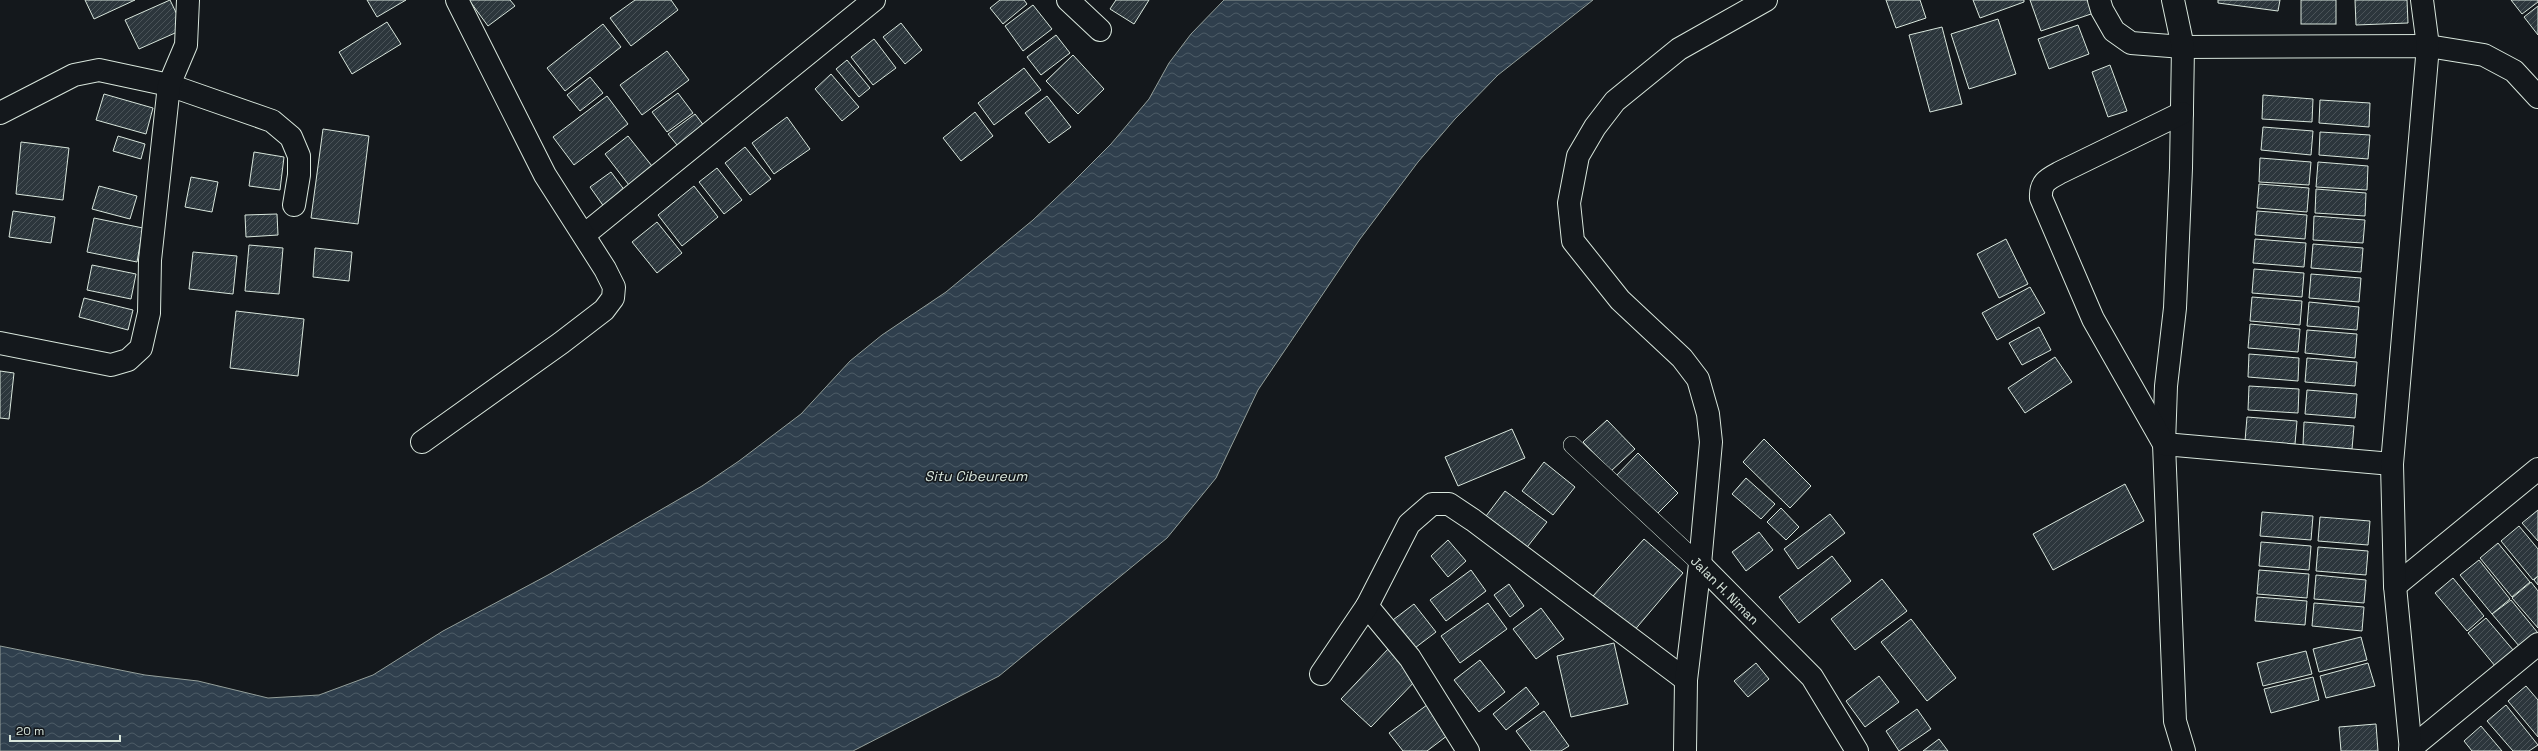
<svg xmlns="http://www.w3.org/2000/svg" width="2538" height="751" font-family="'Space Grotesk',sans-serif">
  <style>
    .water { fill: url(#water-waves); stroke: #939e99 }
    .building { fill: url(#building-hatch); stroke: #d8e6dc }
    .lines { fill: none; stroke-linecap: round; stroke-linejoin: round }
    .lane-casing { stroke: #d8e6dc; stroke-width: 18 }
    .street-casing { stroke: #d8e6dc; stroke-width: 24 }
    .lane { stroke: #14181c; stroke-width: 17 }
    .street { stroke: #14181c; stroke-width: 22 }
    .labels { text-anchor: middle; stroke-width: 3; stroke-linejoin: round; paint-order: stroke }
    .street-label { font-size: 13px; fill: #d8e6dc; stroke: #14181c }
    .water-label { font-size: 14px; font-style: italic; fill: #d8e6dc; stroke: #14181c }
  </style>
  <defs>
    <pattern id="water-waves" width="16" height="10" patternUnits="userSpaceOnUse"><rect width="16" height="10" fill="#2f3f4d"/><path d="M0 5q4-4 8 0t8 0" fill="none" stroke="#4c5b66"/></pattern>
    <pattern id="building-hatch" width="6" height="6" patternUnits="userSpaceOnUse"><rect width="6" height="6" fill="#2c363c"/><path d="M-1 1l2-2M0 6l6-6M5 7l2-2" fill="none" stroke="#4a5358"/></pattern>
  </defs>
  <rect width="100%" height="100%" fill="#14181c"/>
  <!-- water -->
  <polygon class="water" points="1224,0 1593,0 1498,75 1455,119 1418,162 1360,239 1258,390 1216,478 1167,538 999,676 853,751 0,751 0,646 145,675 198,681 268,698 319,695 373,675 443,631 548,575 702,486 739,461 801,414 850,361 882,335 946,292 1033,220 1073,182 1111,144 1149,99 1169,63 1191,34"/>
  <!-- building -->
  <g class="building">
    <polygon points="85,0 135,0 94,19"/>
    <polygon points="170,0 184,29 139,49 125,20"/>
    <polygon points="367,0 406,0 377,17"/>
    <polygon points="469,0 510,0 515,6 488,26"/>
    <polygon points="635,0 671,0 678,10 631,46 610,18"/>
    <polygon points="1000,0 1024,0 1027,4 1003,24 990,8"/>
    <polygon points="1116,0 1149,0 1134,24 1110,9"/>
    <polygon points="1886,0 1920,0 1926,18 1896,28"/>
    <polygon points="1973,0 2024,0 2024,2 1980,18"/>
    <polygon points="2030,0 2089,0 2094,13 2041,31"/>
    <polygon points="2218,0 2280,0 2278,11 2218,3"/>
    <rect x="2301" y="0" width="35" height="24"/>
    <polygon points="2355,0 2407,0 2408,23 2356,25"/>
    <polygon points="2511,0 2538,0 2538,2 2522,14"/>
    <polygon points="1033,5 1052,29 1023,51 1005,26"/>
    <polygon points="2538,6 2538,35 2524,17"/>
    <polygon points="1998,19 2016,74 1969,89 1951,34"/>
    <polygon points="387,22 401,44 352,74 339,52"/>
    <polygon points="901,23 922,50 905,64 883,37"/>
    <polygon points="603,24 621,47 565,91 547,68"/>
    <polygon points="2078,25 2089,54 2049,69 2038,39"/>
    <polygon points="1942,27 1962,104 1930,112 1909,35"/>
    <polygon points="1056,35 1070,53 1041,75 1027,57"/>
    <polygon points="874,39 896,68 873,85 851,57"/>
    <polygon points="667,51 689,80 642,115 620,85"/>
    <polygon points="1073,55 1104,89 1078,114 1046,81"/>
    <polygon points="847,60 870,88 859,97 836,69"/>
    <polygon points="2110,65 2127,111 2108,117 2092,72"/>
    <polygon points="1024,68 1041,90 994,125 978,103"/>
    <polygon points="831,74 859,107 842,121 815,89"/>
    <polygon points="590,77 603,93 580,111 567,95"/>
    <polygon points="678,93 693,113 667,132 652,112"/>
    <polygon points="104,94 153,108 146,134 96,120"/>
    <polygon points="2263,95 2313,99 2312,122 2262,119"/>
    <polygon points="607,96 628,124 574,165 553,137"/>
    <polygon points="1047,96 1071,127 1049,143 1025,113"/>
    <polygon points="2320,100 2370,103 2369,127 2319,123"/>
    <polygon points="975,112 993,136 961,161 943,138"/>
    <polygon points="695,114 708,131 682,151 668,134"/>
    <polygon points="787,117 810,149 774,174 752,143"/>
    <polygon points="2263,127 2313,131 2311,155 2261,150"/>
    <polygon points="323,129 369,136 358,224 311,218"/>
    <polygon points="2320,132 2370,135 2368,159 2319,155"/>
    <polygon points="118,136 145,144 141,159 113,151"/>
    <polygon points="628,136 656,171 632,189 605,154"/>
    <polygon points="21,142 69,148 63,200 16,194"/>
    <polygon points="745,147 771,179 750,195 725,163"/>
    <polygon points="254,152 284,157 280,190 249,186"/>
    <polygon points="2260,158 2311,162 2309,185 2259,182"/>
    <polygon points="2318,162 2368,166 2367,190 2316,187"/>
    <polygon points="717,168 742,200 724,214 699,182"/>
    <polygon points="611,172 628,195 607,211 590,187"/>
    <polygon points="191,177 218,182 212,212 185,207"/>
    <polygon points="2259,184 2309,188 2307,212 2257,208"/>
    <polygon points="99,186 137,196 130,219 92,209"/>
    <polygon points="694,186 718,217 682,246 658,215"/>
    <polygon points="2316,189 2366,193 2365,216 2315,213"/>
    <polygon points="13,211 55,217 51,243 9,237"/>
    <polygon points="2257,211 2307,215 2305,239 2255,235"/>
    <polygon points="277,214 278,235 246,237 245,215"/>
    <polygon points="2314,216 2365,220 2363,243 2313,240"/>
    <polygon points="94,218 143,228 137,262 87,252"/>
    <polygon points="657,222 682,253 657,273 632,242"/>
    <polygon points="2006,239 2028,284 1999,298 1977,254"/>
    <polygon points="2255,239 2306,243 2304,267 2253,263"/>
    <polygon points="2313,244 2363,248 2361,272 2311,268"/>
    <polygon points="249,245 283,248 279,294 245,291"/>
    <polygon points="315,248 352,252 349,281 313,277"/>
    <polygon points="193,252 237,256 233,294 189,289"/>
    <polygon points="92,265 136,274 131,299 87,290"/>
    <polygon points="2254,269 2304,273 2302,297 2252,293"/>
    <polygon points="2311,274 2361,278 2359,302 2309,298"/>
    <polygon points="2030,287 2045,313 1997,340 1982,313"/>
    <polygon points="2252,297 2302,301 2300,325 2250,321"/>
    <polygon points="84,298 133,310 128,330 79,317"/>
    <polygon points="2309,302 2359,307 2357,330 2307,326"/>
    <polygon points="236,311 304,319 298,376 230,368"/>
    <polygon points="2250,324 2300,329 2298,352 2248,348"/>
    <polygon points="2039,327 2051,350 2022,365 2009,343"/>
    <polygon points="2307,330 2357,334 2355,358 2305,353"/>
    <polygon points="2249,354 2299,358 2298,381 2248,377"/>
    <polygon points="2055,357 2072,382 2025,413 2008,388"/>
    <polygon points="2307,358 2357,362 2355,386 2305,382"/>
    <polygon points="0,371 14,373 9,419 0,418"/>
    <polygon points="2249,386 2299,389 2298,413 2248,410"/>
    <polygon points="2307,390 2357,394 2355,418 2305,414"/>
    <polygon points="2247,417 2297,421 2295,444 2245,441"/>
    <polygon points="1607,420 1635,449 1611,471 1583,442"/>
    <polygon points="2304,422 2354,426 2352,449 2303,445"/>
    <polygon points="1512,429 1525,458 1458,486 1445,457"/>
    <polygon points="1764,439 1811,486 1790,508 1743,462"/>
    <polygon points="1638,453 1678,493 1655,516 1615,477"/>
    <polygon points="1544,462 1575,487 1553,515 1522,491"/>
    <polygon points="1746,478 1775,504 1761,519 1732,494"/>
    <polygon points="2125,484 2144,521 2053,570 2033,534"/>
    <polygon points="1505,491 1547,522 1524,551 1483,520"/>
    <polygon points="1781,508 1799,527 1786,540 1767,522"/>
    <polygon points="2538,510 2538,541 2522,523"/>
    <polygon points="2262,512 2313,516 2311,540 2260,536"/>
    <polygon points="1830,514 1845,533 1798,569 1784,549"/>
    <polygon points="2320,517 2370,521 2368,545 2318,541"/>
    <polygon points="2519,526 2538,549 2538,576 2533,580 2501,541"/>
    <polygon points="1759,532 1773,550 1746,571 1732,552"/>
    <polygon points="1644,539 1683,573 1633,632 1593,596"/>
    <polygon points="1448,540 1466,561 1448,577 1431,556"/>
    <polygon points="2261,542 2311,546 2309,570 2259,566"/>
    <polygon points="2498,543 2530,582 2512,597 2480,558"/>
    <polygon points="2318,547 2368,551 2366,575 2316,571"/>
    <polygon points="1832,556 1851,581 1799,623 1779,597"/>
    <polygon points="2479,560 2510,599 2492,614 2460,575"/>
    <polygon points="1471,570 1486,591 1446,621 1430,600"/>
    <polygon points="2259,570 2309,574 2307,598 2257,594"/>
    <polygon points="2316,575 2366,580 2364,603 2314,599"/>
    <polygon points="2538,576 2538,585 2534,580"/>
    <polygon points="2453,578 2484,616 2467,631 2435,593"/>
    <polygon points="1882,579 1907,611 1855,650 1831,619"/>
    <polygon points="2531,582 2538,591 2538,628 2512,598"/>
    <polygon points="1509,584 1524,606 1510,617 1494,595"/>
    <polygon points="2257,597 2307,601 2305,625 2255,621"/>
    <polygon points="2511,600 2538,633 2538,642 2525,653 2492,614"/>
    <polygon points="1488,603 1507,629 1460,663 1441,636"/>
    <polygon points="2314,603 2364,607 2362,631 2312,626"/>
    <polygon points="1414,604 1436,632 1407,654 1385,626"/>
    <polygon points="1541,608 1564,639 1536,659 1513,629"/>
    <polygon points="2486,618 2519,657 2500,672 2468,633"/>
    <polygon points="1911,619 1956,678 1927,701 1881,642"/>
    <polygon points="2361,637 2367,660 2319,672 2313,649"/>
    <polygon points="1614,643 1628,704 1571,717 1557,656"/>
    <polygon points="1389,648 1419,677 1371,727 1341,699"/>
    <polygon points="2306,651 2312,674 2263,686 2257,663"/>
    <polygon points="1480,660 1505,692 1479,712 1454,680"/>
    <polygon points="1756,663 1769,679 1748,697 1734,681"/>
    <polygon points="2368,663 2375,686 2326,698 2320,676"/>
    <polygon points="1879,676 1899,702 1865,727 1846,701"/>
    <polygon points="2313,677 2319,700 2271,713 2264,689"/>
    <polygon points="2526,686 2538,700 2538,737 2508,701"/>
    <polygon points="1526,687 1539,704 1506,730 1493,714"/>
    <polygon points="1431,702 1452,732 1427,751 1403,751 1389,733"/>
    <polygon points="2506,705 2538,745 2529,751 2513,751 2487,721"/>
    <polygon points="1917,709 1931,729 1899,751 1886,731"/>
    <polygon points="1544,711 1569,746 1561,751 1531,751 1516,731"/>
    <polygon points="2376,724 2378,751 2341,751 2339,727"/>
    <polygon points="2481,726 2502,751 2472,751 2464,741"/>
    <polygon points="1939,739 1948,751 1923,751"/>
  </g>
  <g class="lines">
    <defs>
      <polyline id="lane" points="1572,445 1700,564"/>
      <g id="street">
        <polyline points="1068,0 1100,30"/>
        <polyline points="2099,0 2102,10 2114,31 2131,43 2183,47 2428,46 2484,55 2514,71 2538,97"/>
        <polyline points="2173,0 2183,47 2181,168 2175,308 2166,386 2164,444 2175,721 2184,751"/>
        <polyline points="0,113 74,75 99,70 169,85 272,121 291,137 299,156 299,175 294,205"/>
        <path d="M2182,113L2061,172C2048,179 2040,182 2041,198L2093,319L2164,444L2392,464"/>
        <polyline points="584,235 874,0"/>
        <polyline points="0,343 111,365 128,360 141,348 149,313 150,260 169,85 186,45 188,0"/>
        <polyline points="422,442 561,343 604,310 613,298 614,287 605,269 545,175 457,0"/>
        <polyline points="1700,564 1812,677 1857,751"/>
        <polyline points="2395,586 2538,469"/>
        <polyline points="1367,606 1410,658 1468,751"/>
        <polyline points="1321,674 1367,606 1409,524 1432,504 1449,504 1473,520 1686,680"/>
        <polyline points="2410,749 2538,644"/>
        <polyline points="1685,751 1686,680 1700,564 1711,442 1708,414 1698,379 1682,358 1620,300 1573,241 1569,203 1578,156 1595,127 1615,101 1679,49 1766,0"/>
        <polyline points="2411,751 2395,586 2392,464 2428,46 2422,0"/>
      </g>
    </defs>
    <!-- lane casing -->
    <use href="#lane" class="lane-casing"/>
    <!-- street casing -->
    <use href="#street" class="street-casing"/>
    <!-- lane -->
    <use href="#lane" class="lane"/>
    <!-- street -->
    <use href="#street" class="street"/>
  </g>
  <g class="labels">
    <!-- street labels -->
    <g class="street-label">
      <text transform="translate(1725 590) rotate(45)" y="5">Jalan H. Niman</text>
    </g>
    <!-- water labels -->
    <g class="water-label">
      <text x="976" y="481">Situ Cibeureum</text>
    </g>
  </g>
  <!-- scale -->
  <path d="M10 735v6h110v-6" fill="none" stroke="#d8e6dc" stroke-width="2"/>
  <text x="16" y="735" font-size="12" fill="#d8e6dc" stroke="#14181c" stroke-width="3" paint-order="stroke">20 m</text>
</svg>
